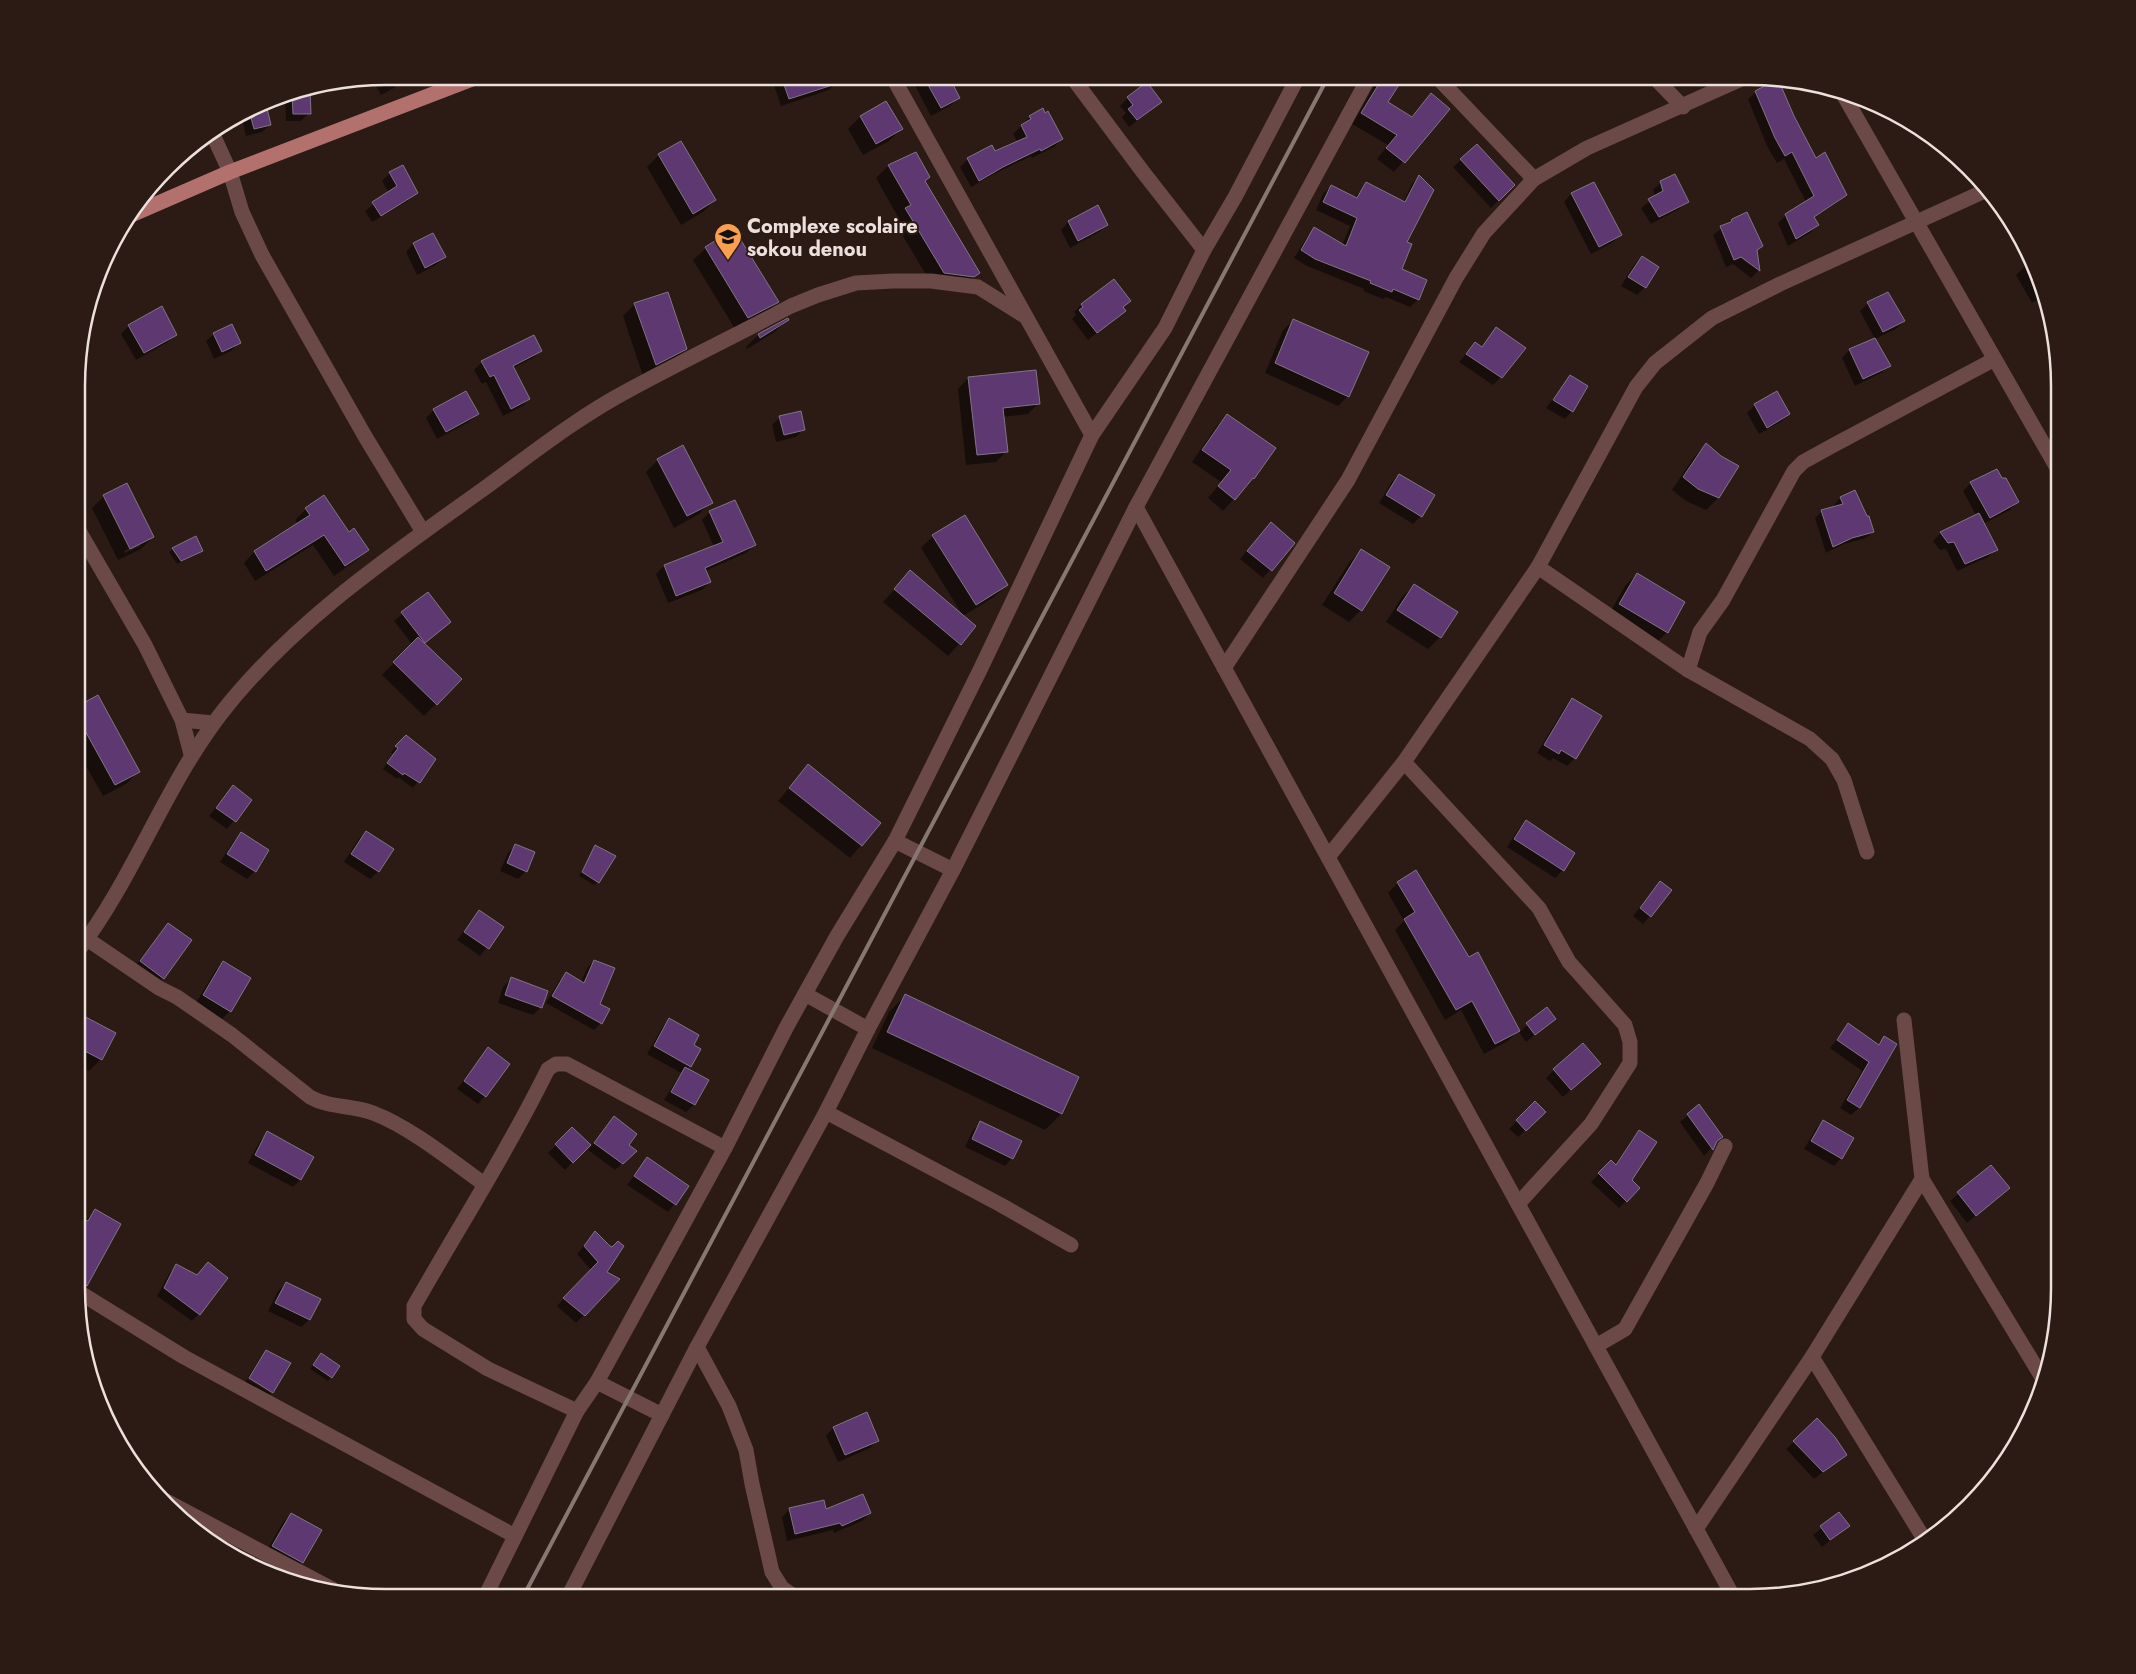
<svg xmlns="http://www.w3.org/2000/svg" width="2136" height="1674" font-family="Jost,sans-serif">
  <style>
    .shadow { fill: #0007; fill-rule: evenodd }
    .building { fill: #5e3971; stroke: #7f7485 }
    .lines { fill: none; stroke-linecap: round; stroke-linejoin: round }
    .minor { stroke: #6a4947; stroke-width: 15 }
    .major { stroke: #b3716d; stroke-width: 15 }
    .rail { stroke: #867772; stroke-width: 4 }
    .labels { text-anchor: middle; stroke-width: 4; stroke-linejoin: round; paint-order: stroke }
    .poi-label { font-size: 20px; font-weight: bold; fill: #ece0dc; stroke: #2c1b15; text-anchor: start }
    .rim { fill: none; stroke: #ece0dc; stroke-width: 2.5 }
  </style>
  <rect width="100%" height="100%" fill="#2c1b15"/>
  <!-- shadow -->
  <g class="shadow">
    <polygon points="386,76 400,76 402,81 394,88 381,95 372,79"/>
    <polygon points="910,76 947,77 959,97 950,106 931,116"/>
    <polygon points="1173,77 1185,77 1178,82"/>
    <polygon points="1380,77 1402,77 1386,102 1411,117 1431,95 1448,109 1394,172 1377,159 1388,145 1352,124"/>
    <polygon points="782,78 837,82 829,90 781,106 774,85"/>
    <polygon points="309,89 309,113 301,121 286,121 285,96 288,92"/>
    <polygon points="1756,92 1793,116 1816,159 1846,194 1838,202 1814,218 1818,225 1810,233 1788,246 1778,223 1786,215 1806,202 1784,159 1777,163 1767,146 1748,99"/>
    <polygon points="1128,98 1160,102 1129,127 1122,117 1126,113 1120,106"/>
    <polygon points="886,102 901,129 889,141 863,155 848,129 860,117"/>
    <polygon points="265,105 270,125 262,132 246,136 242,118"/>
    <polygon points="1030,117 1062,139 1054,147 1032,158 1031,156 994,174 971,187 960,167 968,159 995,153 1018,142 1013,134"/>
    <polygon points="680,142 715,200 703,212 681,225 647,167 659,155"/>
    <polygon points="915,153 924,182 979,273 967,285 932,285 894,221 898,217 876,178 888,166"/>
    <polygon points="1461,160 1514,185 1491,208 1453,167"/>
    <polygon points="390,173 416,193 408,201 372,222 365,211 389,193 382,181"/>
    <polygon points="1419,177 1400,269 1425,280 1418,300 1410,307 1386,297 1383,299 1363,291 1364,289 1307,266 1294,258 1307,237 1315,229 1342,246 1350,226 1316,210 1323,194 1331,186 1355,198 1366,184 1403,202 1412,184"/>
    <polygon points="1661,182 1687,201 1679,209 1651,224 1641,208 1655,197 1653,190"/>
    <polygon points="1571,194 1620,235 1612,243 1591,254 1564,202"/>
    <polygon points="1097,207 1107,224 1099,232 1070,248 1061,230 1068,222"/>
    <path d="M1732,220L1758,235L1761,245L1756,251L1759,270L1751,278L1733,264L1726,267L1713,235ZM1736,254L1750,262V265Z"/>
    <polygon points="734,231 777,302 765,314 735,329 693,260 706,248"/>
    <polygon points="432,235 444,257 436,265 417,275 406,252 413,244"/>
    <polygon points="1642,257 1645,287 1637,295 1621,286 1634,265"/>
    <polygon points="2032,260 2036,267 2042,297 2032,303 2016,275"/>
    <polygon points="1887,293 1904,321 1896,329 1875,339 1860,311 1868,303"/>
    <polygon points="635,304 686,349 673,361 643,376 623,316"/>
    <polygon points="1082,304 1122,308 1124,311 1088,340 1072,319 1076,315 1074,312"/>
    <polygon points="787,320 776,331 747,349 746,347 758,335"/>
    <polygon points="1294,320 1348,396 1338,406 1265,373 1283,330"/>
    <polygon points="129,326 176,334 168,342 136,360 121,334"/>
    <polygon points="1496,329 1501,377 1493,385 1459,362 1475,344 1481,348"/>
    <polygon points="214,334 239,343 231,351 214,359 206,341"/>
    <polygon points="1875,339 1889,366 1881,373 1855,386 1842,358 1849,350"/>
    <polygon points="541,350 533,358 513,368 529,399 521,407 503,416 486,382 482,384 474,370 482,362"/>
    <polygon points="1570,376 1572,411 1565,419 1546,408"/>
    <polygon points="968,378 1038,404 1028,414 1002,417 1006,452 996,462 966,465 958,389"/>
    <polygon points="1755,405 1789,414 1781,422 1759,434 1747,413"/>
    <polygon points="434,410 477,414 469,422 437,439 426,418"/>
    <polygon points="1227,416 1253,478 1223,511 1208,498 1221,482 1192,462 1216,427"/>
    <polygon points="780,417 804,429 796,437 776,442 772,425"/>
    <polygon points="1706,445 1718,498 1706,510 1686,501 1672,490 1694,457"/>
    <polygon points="658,460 711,502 699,514 674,528 646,472"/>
    <polygon points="1399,475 1421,516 1413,524 1379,503 1391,483"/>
    <polygon points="1971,483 2017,502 2010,510 1983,524 1996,550 1988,557 1957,571 1946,549 1940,550 1933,541 1941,533 1976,515 1963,491"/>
    <path d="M104,496L153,537L141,549L118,560L92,508ZM140,543V546L125,553L124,551Z"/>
    <polygon points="1840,498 1873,532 1866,538 1844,544 1826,553 1815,518 1822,511 1835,507 1834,505"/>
    <polygon points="306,509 348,534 367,550 357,560 334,576 313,545 255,581 244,563 254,552 298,524 295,520"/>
    <polygon points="710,512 754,545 746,553 705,571 710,582 702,590 668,603 656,574 664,566 714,547 702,520"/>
    <polygon points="1263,532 1293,544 1263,578 1240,559"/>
    <polygon points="933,536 1007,585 994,597 963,616 921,548"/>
    <polygon points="173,549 201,551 177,564 169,552"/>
    <polygon points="1361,551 1361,610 1349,622 1322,605 1349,563"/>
    <polygon points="910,572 975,627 948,656 883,602"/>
    <polygon points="1637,574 1684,602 1667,632 1655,644 1608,616 1625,586"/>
    <polygon points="1414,585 1456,613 1440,637 1428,649 1386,622 1402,597"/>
    <polygon points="427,593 450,622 423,644 460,679 424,716 382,675 412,644 394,621"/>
    <polygon points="1572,699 1600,716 1575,758 1567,766 1553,758 1550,761 1537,753 1565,707"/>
    <polygon points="78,707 138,772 126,784 103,796 78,752"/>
    <polygon points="406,737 434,759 413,788 398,777 397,779 383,769 393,754 391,752"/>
    <polygon points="808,766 880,823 850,858 778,801"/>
    <polygon points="233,787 250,800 227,829 209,816"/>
    <polygon points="1526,822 1574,853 1563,870 1555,878 1507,847 1518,830"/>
    <polygon points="366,832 392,850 378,872 370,879 344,862 358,840"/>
    <polygon points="241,834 255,871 247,879 220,862 233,842"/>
    <polygon points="516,845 526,871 518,879 500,871 508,853"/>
    <polygon points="595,847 598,882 594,885 579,876"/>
    <polygon points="1660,882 1650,916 1643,924 1633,916"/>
    <polygon points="1398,883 1468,959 1477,954 1519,1032 1547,1009 1555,1019 1526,1042 1518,1031 1508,1041 1484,1054 1461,1010 1445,1020 1395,930 1404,921 1388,893"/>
    <polygon points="479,911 502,928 480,956 457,940"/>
    <polygon points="168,924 163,978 155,986 133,969"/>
    <polygon points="594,961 601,1023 594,1030 546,1003 559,981 566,974 581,982 587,968"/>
    <polygon points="223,963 230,1011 222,1019 196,1003 215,971"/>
    <polygon points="511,979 541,1007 533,1015 498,1003 503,987"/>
    <polygon points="905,996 1078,1077 1061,1114 1045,1130 872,1048 889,1012"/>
    <polygon points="78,1014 114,1033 101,1059 89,1071 77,1065"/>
    <polygon points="669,1020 692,1045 690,1066 687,1069 708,1080 694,1105 686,1112 664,1100 681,1073 647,1054 662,1028"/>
    <polygon points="1848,1025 1877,1045 1884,1038 1896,1045 1859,1108 1851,1115 1840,1108 1862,1071 1830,1048"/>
    <polygon points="488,1049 485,1096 478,1104 457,1089"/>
    <polygon points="1554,1070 1591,1071 1563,1097 1546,1078"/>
    <polygon points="1535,1103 1544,1112 1518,1137 1509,1129"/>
    <polygon points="1699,1106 1721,1137 1704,1156 1680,1122"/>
    <polygon points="614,1118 627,1145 635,1151 615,1170 588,1150"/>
    <polygon points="1823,1121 1841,1158 1834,1166 1804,1149 1816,1129"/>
    <polygon points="981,1123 1012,1158 1005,1166 965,1147 973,1130"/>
    <polygon points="572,1129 589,1145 565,1170 548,1153"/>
    <polygon points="1639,1132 1630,1180 1639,1188 1619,1208 1591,1182 1611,1162 1615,1165 1632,1139"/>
    <polygon points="268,1133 300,1180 293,1187 248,1163 260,1141"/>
    <polygon points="647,1159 688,1187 668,1212 627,1185"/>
    <polygon points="1991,1166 2008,1188 1967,1223 1950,1201"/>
    <polygon points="95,1211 86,1286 77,1295 77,1217 85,1221"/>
    <polygon points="595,1232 612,1248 605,1272 618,1279 576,1323 557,1306 591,1270 577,1254"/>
    <polygon points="177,1266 199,1314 192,1321 157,1296 169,1274"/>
    <polygon points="286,1283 319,1299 309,1320 301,1327 268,1311 278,1291"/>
    <polygon points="266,1352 289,1364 271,1392 248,1377 259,1360"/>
    <polygon points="321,1354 331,1377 328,1381 310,1369"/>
    <polygon points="247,1379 271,1393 264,1400 242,1387"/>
    <polygon points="833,1428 878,1440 870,1448 838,1462 826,1436"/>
    <polygon points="1794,1442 1845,1455 1814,1479 1786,1449"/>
    <polygon points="790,1509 870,1513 862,1521 834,1533 833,1530 787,1541 782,1517"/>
    <polygon points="291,1514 302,1562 295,1570 265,1554 283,1522"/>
    <polygon points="1839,1514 1848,1526 1822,1547 1813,1535"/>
  </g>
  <!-- building -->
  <g class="building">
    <polygon points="781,76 848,76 848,80 789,99"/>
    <polygon points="923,76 949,77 960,98 941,108"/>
    <polygon points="1383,77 1404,77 1388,102 1412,117 1431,93 1450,109 1405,163 1386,148 1397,135 1361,113"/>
    <polygon points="1778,79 1794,116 1816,158 1825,152 1847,195 1814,217 1819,225 1796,239 1785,214 1814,196 1792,152 1785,156 1775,138 1755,91"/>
    <polygon points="1147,82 1162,102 1137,120 1128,109 1133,105 1127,97"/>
    <polygon points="310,89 311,114 293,114 292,92"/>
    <polygon points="886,101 903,129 876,144 860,116"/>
    <polygon points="266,104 271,125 254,129 250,114"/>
    <polygon points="1043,108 1045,113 1048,111 1063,139 1041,151 1040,149 1003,167 979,181 967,158 992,145 995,151 1027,137 1021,125 1031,119 1029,116"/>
    <polygon points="681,141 716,200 693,214 658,154"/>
    <polygon points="1477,144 1515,185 1499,201 1460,159"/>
    <polygon points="916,152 930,177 925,181 980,273 974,277 944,273 905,208 911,205 888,165"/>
    <polygon points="403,165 418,193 381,216 372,202 397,186 389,172"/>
    <polygon points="1675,174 1689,202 1659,217 1648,199 1663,191 1660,181"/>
    <polygon points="1419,175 1434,190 1407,242 1412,244 1402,269 1427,280 1419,300 1393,289 1392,292 1370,283 1371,281 1315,259 1301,250 1314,227 1346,246 1357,218 1323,202 1331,185 1357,198 1366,182 1405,202"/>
    <polygon points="1594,182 1622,235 1599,247 1571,193"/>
    <polygon points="1098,205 1108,225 1078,241 1068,221"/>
    <polygon points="1747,212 1763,246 1757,250 1760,271 1741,257 1734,260 1720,226 1731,222 1732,219"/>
    <polygon points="734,229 779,302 748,318 705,247"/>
    <polygon points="433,233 446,257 425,268 413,243"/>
    <polygon points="1642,256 1659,267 1646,288 1628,277"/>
    <polygon points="1114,279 1131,301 1123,307 1126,311 1097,333 1079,310 1083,307 1081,304"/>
    <polygon points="668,292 687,349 656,365 634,303"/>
    <polygon points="1888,292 1905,321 1883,332 1867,302"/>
    <polygon points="162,306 177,335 144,353 128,325"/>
    <polygon points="788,318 789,320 760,338 758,334"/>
    <polygon points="1293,319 1369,352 1349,397 1275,363"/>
    <polygon points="232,324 241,343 222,352 213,333"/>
    <polygon points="1496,327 1526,348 1502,378 1466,354 1475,342 1482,347"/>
    <polygon points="534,335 542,351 513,366 530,399 511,409 494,375 490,377 481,361"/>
    <polygon points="1875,338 1891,366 1863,379 1849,349"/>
    <polygon points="1036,370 1040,404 1003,408 1008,452 977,455 968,377"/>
    <polygon points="1570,375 1588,386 1573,412 1553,400"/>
    <polygon points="466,391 479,414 446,432 433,409"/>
    <polygon points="1777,391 1790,414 1767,428 1754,404"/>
    <polygon points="801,411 805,430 784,435 779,416"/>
    <polygon points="1227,414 1276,448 1254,479 1253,478 1235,500 1218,486 1231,470 1202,450"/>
    <polygon points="1706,443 1721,456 1739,466 1719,498 1698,489 1683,477"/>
    <polygon points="683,445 713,503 687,516 657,459"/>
    <polygon points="1997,469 2002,478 2006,478 2019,502 1990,518 1970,482"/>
    <polygon points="1399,474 1435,495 1422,517 1386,495"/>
    <polygon points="127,483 154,537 130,549 103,495"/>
    <polygon points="1855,490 1867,516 1869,516 1874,532 1852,538 1833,547 1821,510 1843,504 1840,497"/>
    <polygon points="324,495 349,532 354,528 369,550 345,566 324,535 266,571 254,551 310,515 305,508"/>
    <polygon points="735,500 756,545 705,568 711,582 676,596 664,565 723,542 709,511"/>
    <polygon points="1979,513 1998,550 1965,564 1954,542 1948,543 1940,532"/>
    <polygon points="965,515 1008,585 976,605 932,535"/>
    <polygon points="1271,522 1295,543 1272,571 1247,551"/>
    <polygon points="196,536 203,551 181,561 172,548"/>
    <polygon points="1361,549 1390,567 1362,611 1334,593"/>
    <polygon points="910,570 976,626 961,645 894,589"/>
    <polygon points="1637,573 1685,602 1668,633 1619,604"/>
    <polygon points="1414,584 1458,612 1441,638 1397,610"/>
    <polygon points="428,592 451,622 425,643 401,612"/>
    <polygon points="418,637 462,679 437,705 393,662"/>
    <polygon points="98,695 140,772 115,785 78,718 78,706"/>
    <polygon points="1572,698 1602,716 1576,759 1561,750 1559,754 1544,745"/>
    <polygon points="406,735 436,759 420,783 404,773 403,775 387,763 398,748 395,746"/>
    <polygon points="808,764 881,823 862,846 789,788"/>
    <polygon points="233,785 252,800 236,822 216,808"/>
    <polygon points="1526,820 1575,853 1564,871 1514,839"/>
    <polygon points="366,831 394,849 379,872 351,854"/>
    <polygon points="241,832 269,850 256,872 227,854"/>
    <polygon points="515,844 535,852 527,872 507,863"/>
    <polygon points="595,845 616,856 599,883 582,872"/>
    <polygon points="1416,870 1469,957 1478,952 1520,1031 1495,1044 1472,1001 1456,1010 1404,919 1415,912 1397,882"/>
    <polygon points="1660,881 1672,890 1651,917 1640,908"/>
    <polygon points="479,910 504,927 489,949 464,932"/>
    <polygon points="168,923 192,940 164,979 140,961"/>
    <polygon points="594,960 615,968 600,1004 610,1009 602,1024 552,996 566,972 584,983"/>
    <polygon points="223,961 251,978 231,1012 203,995"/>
    <polygon points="511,977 548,991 542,1008 505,995"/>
    <polygon points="905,994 1079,1077 1062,1114 887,1032"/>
    <polygon points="1547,1007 1556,1019 1535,1035 1526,1023"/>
    <polygon points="78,1013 116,1033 102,1060 77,1047"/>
    <polygon points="669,1018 699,1035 694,1045 701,1049 691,1067 654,1046"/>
    <polygon points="1848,1023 1879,1045 1884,1036 1897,1044 1860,1108 1847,1100 1869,1062 1837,1040"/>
    <polygon points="1583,1043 1601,1064 1571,1090 1553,1069"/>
    <polygon points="488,1047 510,1064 486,1097 464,1081"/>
    <polygon points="685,1067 709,1080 695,1105 671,1092"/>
    <polygon points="1535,1101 1546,1112 1526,1131 1516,1120"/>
    <polygon points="1699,1104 1723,1137 1717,1141 1713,1150 1687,1114"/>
    <polygon points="614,1116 637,1134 629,1145 637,1151 623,1164 594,1143"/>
    <polygon points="1823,1120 1854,1138 1842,1159 1811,1141"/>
    <polygon points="980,1121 1022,1141 1013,1159 972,1139"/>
    <polygon points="572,1127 591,1145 573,1163 555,1144"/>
    <polygon points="1639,1130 1657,1142 1632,1180 1640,1188 1627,1202 1598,1173 1611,1160 1616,1165"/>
    <polygon points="267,1131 314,1157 301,1180 255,1155"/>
    <polygon points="647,1157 689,1186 676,1205 634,1176"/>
    <polygon points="1991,1165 2010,1188 1976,1216 1957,1192"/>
    <polygon points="95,1209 121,1224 87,1286 77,1282 77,1216 88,1221"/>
    <polygon points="595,1231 610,1246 612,1247 618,1241 624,1246 607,1272 620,1279 585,1316 563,1298 598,1262 584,1246"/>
    <polygon points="208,1262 228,1278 200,1315 164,1288 176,1264 197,1275"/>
    <polygon points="286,1282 321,1299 310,1320 275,1303"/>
    <polygon points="266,1350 291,1363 273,1393 249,1378"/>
    <polygon points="321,1353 340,1366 332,1378 313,1365"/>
    <polygon points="867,1412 879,1441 845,1455 833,1427"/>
    <polygon points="1817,1418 1835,1437 1847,1455 1823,1472 1793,1441"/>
    <polygon points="863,1494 871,1513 842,1526 840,1523 795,1534 789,1508 824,1500 826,1509"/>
    <polygon points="1839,1512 1850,1526 1830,1540 1820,1526"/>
    <polygon points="291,1513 322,1530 303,1563 272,1546"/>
  </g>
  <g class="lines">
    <!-- minor -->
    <g class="minor">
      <polyline points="892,76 1092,435"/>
      <polyline points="1072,77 1143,172 1204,250"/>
      <polyline points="1437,77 1534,179"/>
      <polyline points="1654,77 1683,107"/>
      <polyline points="1843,94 2060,473"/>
      <polyline points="213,135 230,172 242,212 262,255 366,438 423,532"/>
      <polyline points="1136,507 1734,1598"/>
      <polyline points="79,531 145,645 182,720 191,754"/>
      <polyline points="1538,567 1688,670 1810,739 1832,759 1844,780 1867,852"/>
      <polyline points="1224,668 1348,480 1456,278 1484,233 1534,179 1587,148 1746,77"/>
      <polyline points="1688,670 1700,632 1723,600 1794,471 1803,462 1832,446 1993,360"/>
      <polyline points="182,720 213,723"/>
      <polyline points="1404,762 1539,908 1569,962 1625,1025 1630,1042 1630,1063 1591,1124 1518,1204"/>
      <polyline points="895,841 953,870"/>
      <polyline points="1328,857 1404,762 1538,567 1636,387 1655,363 1712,318 1780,284 1987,190"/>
      <path d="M87,939L159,988L177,997L232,1035L310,1097C329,1108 352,1105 373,1113C410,1127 452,1161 484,1184"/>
      <path d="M78,951C135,876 165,785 223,711C294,621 390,556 482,490C529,456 576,418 629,390C682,361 737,335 791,306L818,295L856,283L893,281H931L978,287L1026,317"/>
      <polyline points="805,994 868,1029"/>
      <polyline points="826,1112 1001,1205 1071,1245"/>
      <polyline points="1922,1179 2043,1379"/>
      <polyline points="77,1291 184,1357 515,1536"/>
      <polyline points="1596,1346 1625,1329 1707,1183 1725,1146"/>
      <polyline points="697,1347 729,1406 746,1450 752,1484 772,1572 782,1588 792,1595 800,1597"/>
      <polyline points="1812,1357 1926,1542"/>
      <polyline points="597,1382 662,1415"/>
      <path d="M577,1411L488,1369L423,1329L414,1319V1306C459,1227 508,1150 548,1069L556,1064H567L725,1148"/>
      <polyline points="166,1501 332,1589"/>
      <polyline points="1696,1529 1812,1357 1922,1179 1904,1020"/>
      <polyline points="485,1597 577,1411 597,1382 725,1148 786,1028 837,936 895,841 980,670 1092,435 1165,328 1204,250 1235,197 1298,77"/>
      <polyline points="568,1597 697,1347 826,1112 868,1029 953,870 1136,507 1369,77"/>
    </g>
    <!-- major -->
    <polyline class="major" points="131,215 230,172 480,76"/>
    <!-- rail -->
    <polyline class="rail" points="523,1597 1328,77"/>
  </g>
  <!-- icons -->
  <defs>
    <symbol id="school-pin" viewBox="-11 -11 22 30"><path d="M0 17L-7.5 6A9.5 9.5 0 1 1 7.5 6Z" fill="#fa9f4e" stroke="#2c1b15"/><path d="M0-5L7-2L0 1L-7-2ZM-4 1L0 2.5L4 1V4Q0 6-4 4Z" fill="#111"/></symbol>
  </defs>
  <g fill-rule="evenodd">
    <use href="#school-pin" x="712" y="221" width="32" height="43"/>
  </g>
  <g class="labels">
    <!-- poi labels -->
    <g class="poi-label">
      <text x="747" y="233">Complexe scolaire<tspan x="747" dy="23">sokou denou</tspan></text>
    </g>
  </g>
  <!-- crop -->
  <path d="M0 0H2136V1674H0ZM386 85H1750A301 301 0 0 1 2051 386V1288A301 301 0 0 1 1750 1589H386A301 301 0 0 1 85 1288V386A301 301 0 0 1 386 85Z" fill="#2c1b15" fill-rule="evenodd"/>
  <path class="rim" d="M386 85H1750A301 301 0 0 1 2051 386V1288A301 301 0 0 1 1750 1589H386A301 301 0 0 1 85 1288V386A301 301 0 0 1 386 85Z"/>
</svg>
